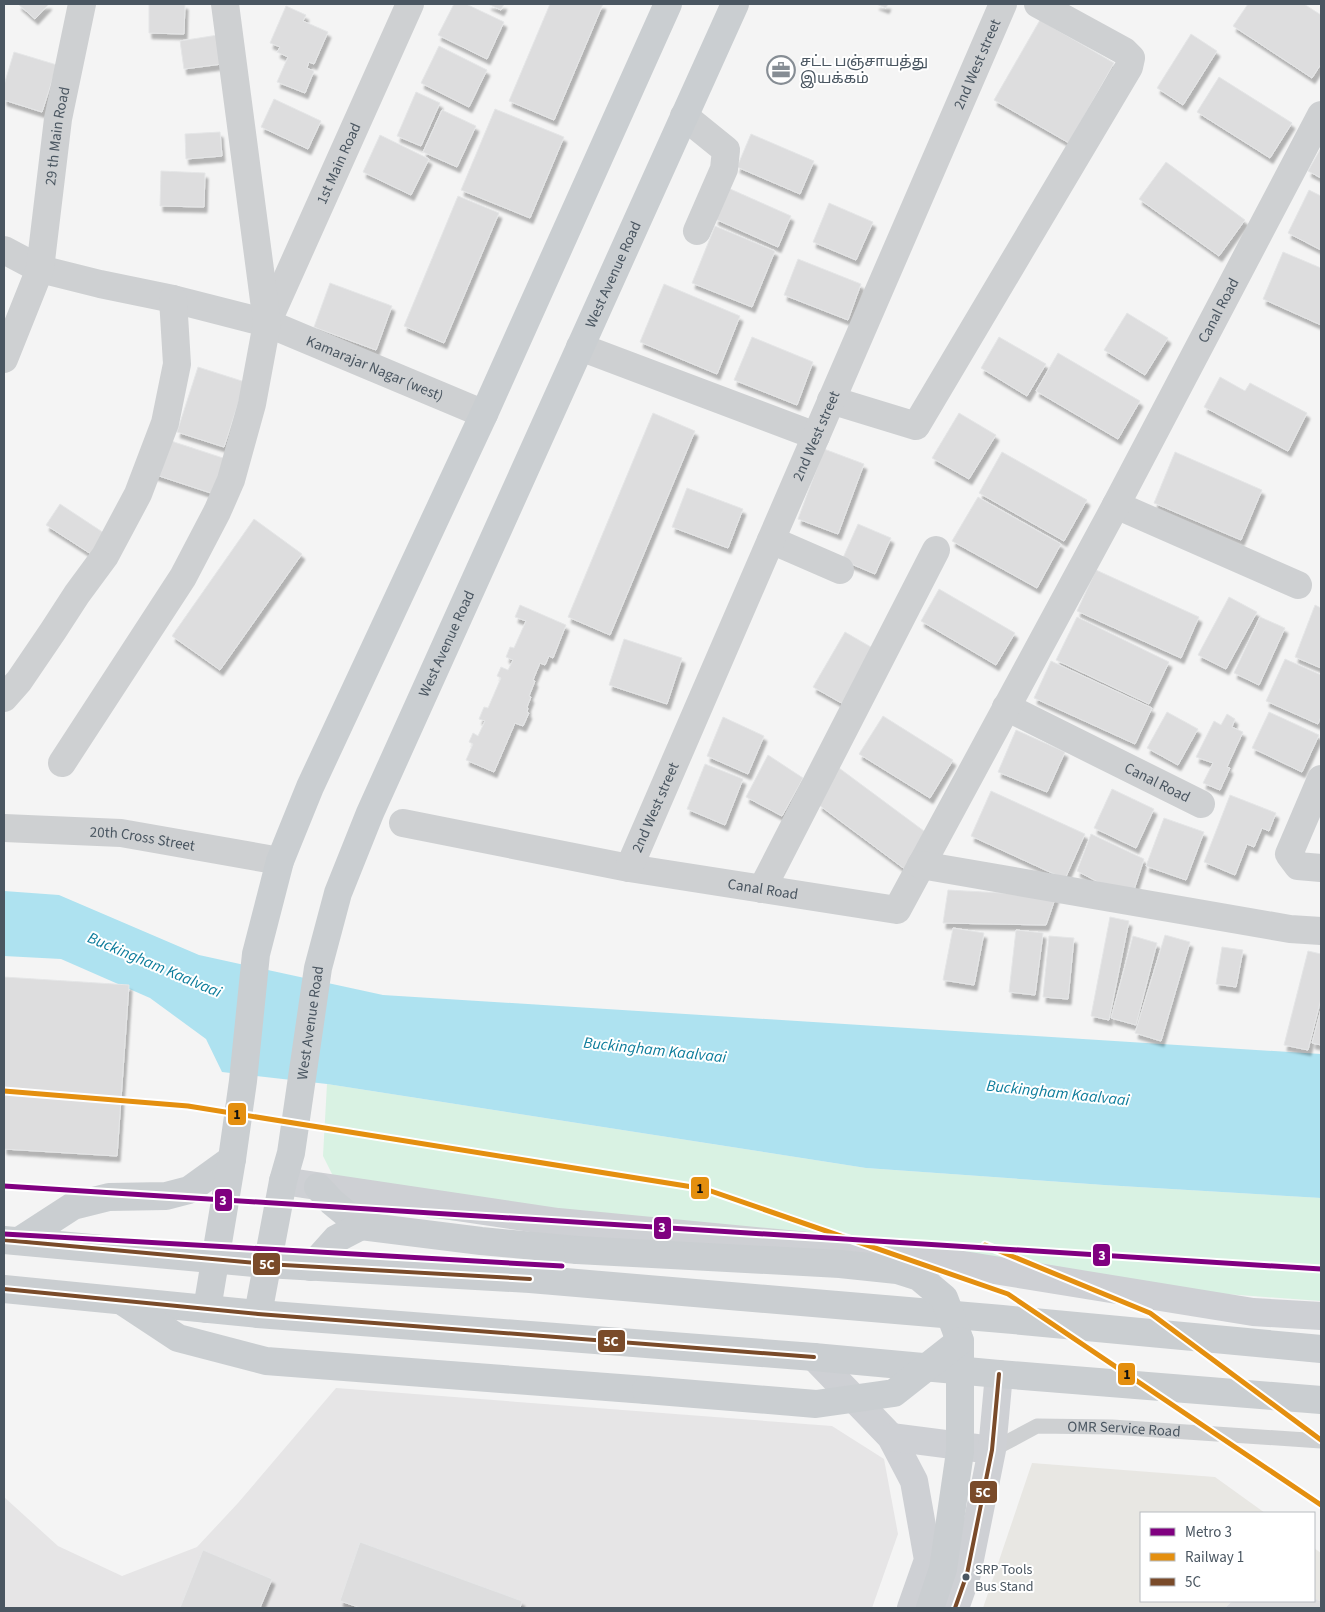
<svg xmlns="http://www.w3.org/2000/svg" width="1325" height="1612" font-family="'Source Sans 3','Noto Sans Tamil',sans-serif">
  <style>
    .commercial { fill: #e8e7e3 }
    .education { fill: #e6e5e6 }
    .green { fill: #d9f2e3 }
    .water { fill: #aee2f0 }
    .building { fill: #ddddde; stroke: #e5e6e7; filter: url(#shadow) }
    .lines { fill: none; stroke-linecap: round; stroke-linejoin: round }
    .lane { stroke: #ced0d2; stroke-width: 15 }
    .street { stroke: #ced0d2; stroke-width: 28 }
    .secondary { stroke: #ced0d4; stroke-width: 28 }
    .primary { stroke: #caced1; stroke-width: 28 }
    .primary-bridge { stroke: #caced1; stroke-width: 28 }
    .bus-1-casing { stroke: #fff; stroke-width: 8 }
    .bus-1 { stroke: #7a4b2a; stroke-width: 4 }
    .rail-1-casing { stroke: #fff; stroke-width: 9 }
    .rail-1 { stroke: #e48f0f; stroke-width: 5 }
    .metro-1-casing { stroke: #fff; stroke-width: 9 }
    .metro-1 { stroke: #800080; stroke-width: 5 }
    .bus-dot { fill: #4a5661; stroke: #fff; stroke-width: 2 }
    .labels { text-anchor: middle; stroke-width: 4; stroke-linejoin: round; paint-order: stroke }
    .bus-label { font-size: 14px; fill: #4a5661; stroke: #fff; text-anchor: start }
    .poi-label { font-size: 15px; fill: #4a5661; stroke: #fff; text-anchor: start }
    .street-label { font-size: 15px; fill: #4a5661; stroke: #fff }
    .water-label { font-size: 16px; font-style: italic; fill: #0c7c9b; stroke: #fff }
    .line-badge { stroke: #fff; stroke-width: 2 }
    .badge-label { font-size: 14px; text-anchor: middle; font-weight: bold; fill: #fff }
    .pale-badge-label { font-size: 14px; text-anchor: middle; font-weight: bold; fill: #111 }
  </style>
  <defs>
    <filter id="shadow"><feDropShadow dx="3" dy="5.5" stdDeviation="1" flood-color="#0004"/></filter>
  </defs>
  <rect width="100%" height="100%" fill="#f4f4f4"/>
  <!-- commercial -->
  <polygon class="commercial" points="1032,1463 1215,1477 1265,1513 1141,1513 1141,1601 1314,1601 1314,1548 1321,1553 1321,1608 983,1608"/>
  <!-- education -->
  <polygon class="education" points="336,1388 832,1426 884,1459 898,1534 872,1608 4,1608 4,1497 58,1546 122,1576 197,1547 238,1503"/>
  <!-- green -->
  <polygon class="green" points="327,1084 866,1168 1104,1185 1321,1198 1321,1301 1172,1290 428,1218 367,1193 334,1178 323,1156"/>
  <!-- water -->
  <polygon class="water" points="4,891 59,895 199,955 383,995 1321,1054 1321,1198 1104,1185 866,1168 327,1084 222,1072 206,1039 150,998 61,959 4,956"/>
  <!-- building -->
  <g class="building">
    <polygon points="18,4 49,4 35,19"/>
    <polygon points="149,4 185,4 184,34 149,33"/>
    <polygon points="454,4 466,4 504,22 487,59 438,35"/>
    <polygon points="488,4 504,4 501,10"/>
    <polygon points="550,4 603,4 554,120 509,101"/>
    <polygon points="876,4 888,4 886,8"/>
    <polygon points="1248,4 1304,4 1321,15 1321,64 1312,78 1233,26"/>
    <polygon points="286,6 306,15 303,21 328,32 314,64 309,62 307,68 314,71 305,93 277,82 288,57 277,52 280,47 270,43"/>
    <polygon points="1040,20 1114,63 1069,143 994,100"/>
    <polygon points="1191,34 1217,51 1183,105 1157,88"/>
    <polygon points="218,35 222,64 184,69 180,41"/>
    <polygon points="439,46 487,70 469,107 421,83"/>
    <polygon points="14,52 57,65 42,112 4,100 4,85"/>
    <polygon points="1219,77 1292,123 1270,158 1197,112"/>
    <polygon points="416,92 440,103 421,146 397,136"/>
    <polygon points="274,99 321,121 308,149 261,127"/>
    <polygon points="495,109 564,137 530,218 461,190"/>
    <polygon points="442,110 476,126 457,167 423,152"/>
    <polygon points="220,132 222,156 186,159 185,134"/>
    <polygon points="751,134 814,161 800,194 737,167"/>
    <polygon points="380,135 429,159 411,195 363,172"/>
    <polygon points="1321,148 1321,178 1308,171"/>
    <polygon points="1166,162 1245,220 1219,256 1139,199"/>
    <polygon points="161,171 205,173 204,207 160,206"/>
    <polygon points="728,188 791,216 778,247 715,219"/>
    <polygon points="1309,190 1321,196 1321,250 1288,233"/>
    <polygon points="458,196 499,213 444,343 404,326"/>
    <polygon points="829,203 873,222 856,260 813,242"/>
    <polygon points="715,226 775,251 752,307 692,283"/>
    <polygon points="1283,252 1321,268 1321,325 1263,299"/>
    <polygon points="798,259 861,284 848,320 784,295"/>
    <polygon points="330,283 392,306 376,350 314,327"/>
    <polygon points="664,284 740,316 717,374 640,342"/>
    <polygon points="1127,313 1168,338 1145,375 1104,350"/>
    <polygon points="752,337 813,362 797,405 734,380"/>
    <polygon points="999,337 1046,364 1027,396 981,368"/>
    <polygon points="1058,353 1140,401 1118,439 1036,391"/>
    <polygon points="198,367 245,382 224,447 177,432"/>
    <polygon points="1220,377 1245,391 1250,383 1307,413 1288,451 1204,407"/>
    <polygon points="653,413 695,431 610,635 568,617"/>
    <polygon points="959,413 996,435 969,479 932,458"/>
    <polygon points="162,438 229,460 217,495 150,473"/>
    <polygon points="824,449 864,464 838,534 798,519"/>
    <polygon points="1002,452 1087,500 1064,541 979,493"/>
    <polygon points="1175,452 1262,490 1241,540 1154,503"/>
    <polygon points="687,488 743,509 728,548 672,527"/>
    <polygon points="978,497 1061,544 1037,588 952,541"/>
    <polygon points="60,504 104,533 91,554 46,525"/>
    <polygon points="254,519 302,554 220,670 172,636"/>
    <polygon points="858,524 891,538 875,574 842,560"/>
    <polygon points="1096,570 1199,617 1181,658 1077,611"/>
    <polygon points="939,589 1015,633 996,665 921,621"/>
    <polygon points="1229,597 1257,612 1226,669 1198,655"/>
    <polygon points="520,605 566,625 553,658 549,656 545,665 540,663 533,680 535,681 529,696 531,697 527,707 528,708 527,712 529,713 523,726 515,723 494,772 466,760 473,744 469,742 473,733 478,736 485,721 479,719 484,707 488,708 501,678 497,676 501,667 508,670 513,660 506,657 510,647 514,648 526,621 515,617"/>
    <polygon points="1315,605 1321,608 1321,668 1295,657"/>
    <polygon points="1077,617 1169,662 1149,704 1056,660"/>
    <polygon points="1260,617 1285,628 1259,685 1234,673"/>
    <polygon points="845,632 876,650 845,705 813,687"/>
    <polygon points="624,639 682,658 667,704 609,685"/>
    <polygon points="1285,659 1321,675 1321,716 1318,724 1266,701"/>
    <polygon points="1051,661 1152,708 1135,744 1034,698"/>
    <polygon points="1167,712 1198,729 1178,765 1147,748"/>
    <polygon points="1269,712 1319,735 1302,772 1252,748"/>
    <polygon points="1227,714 1235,719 1232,727 1243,732 1227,767 1230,768 1220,790 1203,783 1213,763 1196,757 1214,721 1221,725"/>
    <polygon points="883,716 953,760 930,798 859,754"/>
    <polygon points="723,717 764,736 748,774 707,756"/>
    <polygon points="1016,730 1065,752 1047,792 998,772"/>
    <polygon points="768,755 803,778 782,816 746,797"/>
    <polygon points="705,764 743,779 725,825 687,809"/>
    <polygon points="839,768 928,834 906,870 819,805"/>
    <polygon points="1112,789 1154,809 1136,848 1094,828"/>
    <polygon points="991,791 1085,834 1065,879 971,836"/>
    <polygon points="1230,795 1276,813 1269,831 1262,828 1254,847 1247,844 1235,875 1204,862"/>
    <polygon points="1164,818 1204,832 1186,880 1146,866"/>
    <polygon points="1091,834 1144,859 1132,896 1100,883 1077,871"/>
    <polygon points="948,890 1056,896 1046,925 943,923"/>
    <polygon points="1110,917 1129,921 1109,1020 1091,1016"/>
    <polygon points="953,928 984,933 974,985 943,980"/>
    <polygon points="1016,930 1043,933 1035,995 1009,992"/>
    <polygon points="1165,935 1190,942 1161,1041 1135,1033"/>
    <polygon points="1049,936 1074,938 1068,999 1043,997"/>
    <polygon points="1133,936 1157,943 1136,1025 1111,1018"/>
    <polygon points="1222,947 1243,950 1236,987 1216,984"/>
    <polygon points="1308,951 1321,954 1321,999 1308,1050 1284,1045"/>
    <polygon points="4,977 129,985 117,1156 4,1149"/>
    <polygon points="1321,1009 1321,1045 1312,1043"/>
    <polygon points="360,1542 522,1601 520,1608 361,1608 340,1601"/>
    <polygon points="203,1550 272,1579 260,1608 180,1608"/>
    <polygon points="1314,1599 1321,1601 1321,1608 1225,1608 1231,1602 1242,1601 1314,1601"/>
  </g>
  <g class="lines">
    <!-- lane -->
    <path class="lane" id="s1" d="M992,1450L1037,1426L1112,1427L1321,1441"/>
    <!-- street -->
    <g class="street">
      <polyline points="684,116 726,150 724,169 697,231"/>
      <path id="s2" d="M4,250L40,269L100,284L173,299L267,323L484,414"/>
      <path id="s3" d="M267,323L410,4"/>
      <polyline points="580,347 816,436"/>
      <path id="s4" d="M4,359L40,269L58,119L82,4"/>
      <polyline points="831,400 916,426 1129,67 1131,58 1124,51 1038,4"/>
      <polyline points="1116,505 1298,585"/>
      <polyline points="771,540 840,570"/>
      <polyline points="4,698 19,681 53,631 77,594 105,556 138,494 165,423 177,364 173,299"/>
      <path id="s5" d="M1006,707L1201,804"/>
      <polyline points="62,763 183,577 217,512 231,480 252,404 267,323 225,4"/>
      <polyline points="1321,779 1289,854 1298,866 1321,868"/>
      <path id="s6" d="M403,823L629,868L897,910L1116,505L1321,115"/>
      <path id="s7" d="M4,828L121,833L280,861"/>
      <polyline points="921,865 1290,929 1321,931"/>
      <path id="s8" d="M629,868L1003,4"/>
      <polyline points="762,889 936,550"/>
    </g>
    <!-- secondary -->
    <g class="secondary">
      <polyline points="283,1181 558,1222 902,1255 1253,1312 1321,1316"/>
      <polyline points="814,1357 891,1437 914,1481 928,1560 911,1608"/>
      <polyline points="891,1437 984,1449"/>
      <polyline points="955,1608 967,1574 992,1450 999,1374"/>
    </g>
    <!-- primary -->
    <g class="primary">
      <polyline points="318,1187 332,1202 361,1226 481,1241 577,1250"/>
      <polyline points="4,1240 266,1264 530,1279 1002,1319 1321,1349"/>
      <polyline points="19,1241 73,1206 109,1197 166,1196 189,1190 232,1159"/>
      <polyline points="311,1267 336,1239 361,1226"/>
      <polyline points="4,1289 258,1314 814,1357 999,1374 1321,1400"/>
      <polyline points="125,1303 178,1338 266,1361 646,1390"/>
      <polyline points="207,1309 232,1159 243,1081 256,954 280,861 310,787 484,414 668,4"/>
      <path id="s9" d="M258,1314L283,1181L291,1153L318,968L338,893L370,813L735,4"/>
    </g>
    <!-- primary-bridge -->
    <g class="primary-bridge">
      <polyline points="577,1250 840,1264 897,1270 919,1277 944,1298 960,1341 960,1452 943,1569 930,1608"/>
      <polyline points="646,1390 816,1404 894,1393 960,1341"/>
    </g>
    <defs>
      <g id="bus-1">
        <polyline points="4,1240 266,1264 530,1279"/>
        <polyline points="4,1289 258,1314 814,1357"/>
        <polyline points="955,1608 967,1574 992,1450 999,1374"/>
      </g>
    </defs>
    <!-- bus-1 casing -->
    <use href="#bus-1" class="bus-1-casing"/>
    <!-- bus-1 -->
    <use href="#bus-1" class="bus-1"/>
    <defs>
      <g id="rail-1">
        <polyline points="4,1091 188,1106 705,1189 1008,1294 1321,1505"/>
        <polyline points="985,1245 1150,1313 1321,1440"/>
      </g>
    </defs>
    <!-- rail-1 casing -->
    <use href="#rail-1" class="rail-1-casing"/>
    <!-- rail-1 -->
    <use href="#rail-1" class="rail-1"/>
    <defs>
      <g id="metro-1">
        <polyline points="4,1186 1321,1269"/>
        <polyline points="4,1234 562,1266"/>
      </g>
    </defs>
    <!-- metro-1 casing -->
    <use href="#metro-1" class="metro-1-casing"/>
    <!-- metro-1 -->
    <use href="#metro-1" class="metro-1"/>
  </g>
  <!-- icons -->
  <defs>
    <symbol id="office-ring" viewBox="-11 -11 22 22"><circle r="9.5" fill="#fff" stroke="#868d94" stroke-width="1.5"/><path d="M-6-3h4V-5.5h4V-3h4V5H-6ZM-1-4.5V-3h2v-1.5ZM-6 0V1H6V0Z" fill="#868d94"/></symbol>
  </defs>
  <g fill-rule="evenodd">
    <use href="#office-ring" x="765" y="54" width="32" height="32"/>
  </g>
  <!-- markers -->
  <circle class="bus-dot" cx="966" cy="1577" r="4.5"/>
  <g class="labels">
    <!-- bus labels -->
    <g class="bus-label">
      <text x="975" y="1574">SRP Tools<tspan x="975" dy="17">Bus Stand</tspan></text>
    </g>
    <!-- poi labels -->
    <g class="poi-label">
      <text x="800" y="66">சட்ட பஞ்சாயத்து<tspan x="800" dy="17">இயக்கம்</tspan></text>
    </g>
    <!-- street labels -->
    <g class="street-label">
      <text dy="5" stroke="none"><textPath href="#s8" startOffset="876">2nd West street</textPath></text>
      <text dy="5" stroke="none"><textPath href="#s4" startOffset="231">29 th Main Road</textPath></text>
      <text dy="5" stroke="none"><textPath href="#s3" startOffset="175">1st Main Road</textPath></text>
      <text dy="5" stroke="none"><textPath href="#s9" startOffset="1106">West Avenue Road</textPath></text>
      <text dy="5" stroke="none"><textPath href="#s6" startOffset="1182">Canal Road</textPath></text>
      <text dy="5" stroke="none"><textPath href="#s2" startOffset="391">Kamarajar Nagar (west)</textPath></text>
      <text dy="5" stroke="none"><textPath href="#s8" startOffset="471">2nd West street</textPath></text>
      <text dy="5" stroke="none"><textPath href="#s9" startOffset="701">West Avenue Road</textPath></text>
      <text dy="5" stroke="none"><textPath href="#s5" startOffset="169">Canal Road</textPath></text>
      <text dy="5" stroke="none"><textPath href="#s8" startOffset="66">2nd West street</textPath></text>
      <text dy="5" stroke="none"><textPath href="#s7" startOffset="139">20th Cross Street</textPath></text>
      <text dy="5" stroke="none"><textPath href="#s6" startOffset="366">Canal Road</textPath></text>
      <text dy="5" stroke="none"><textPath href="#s9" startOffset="296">West Avenue Road</textPath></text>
      <text dy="5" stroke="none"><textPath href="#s1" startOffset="138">OMR Service Road</textPath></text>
    </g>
    <!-- water labels -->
    <g class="water-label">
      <text transform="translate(155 964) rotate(23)" y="6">Buckingham Kaalvaai</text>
      <text transform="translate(655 1049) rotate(6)" y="6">Buckingham Kaalvaai</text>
      <text transform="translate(1058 1092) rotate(6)" y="6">Buckingham Kaalvaai</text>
    </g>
  </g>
  <g class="line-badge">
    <rect x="227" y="1102" width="20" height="24" rx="5" fill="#e48f0f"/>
    <rect x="690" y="1176" width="20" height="24" rx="5" fill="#e48f0f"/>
    <rect x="214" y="1188" width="19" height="24" rx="5" fill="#800080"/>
    <rect x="653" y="1216" width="19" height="24" rx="5" fill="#800080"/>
    <rect x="1092" y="1243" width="19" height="24" rx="5" fill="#800080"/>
    <rect x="252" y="1252" width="29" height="24" rx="5" fill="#7a4b2a"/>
    <rect x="597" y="1329" width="29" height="24" rx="5" fill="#7a4b2a"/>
    <rect x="1117" y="1362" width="19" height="24" rx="5" fill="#e48f0f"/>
    <rect x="969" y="1480" width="29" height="24" rx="5" fill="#7a4b2a"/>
  </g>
  <g class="badge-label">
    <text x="223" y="1205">3</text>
    <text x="662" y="1232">3</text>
    <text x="1102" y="1260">3</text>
    <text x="267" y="1269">5C</text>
    <text x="611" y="1346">5C</text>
    <text x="983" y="1497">5C</text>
  </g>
  <g class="pale-badge-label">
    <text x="237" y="1119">1</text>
    <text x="700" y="1193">1</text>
    <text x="1127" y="1379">1</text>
  </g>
  <!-- border -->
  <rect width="1325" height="1612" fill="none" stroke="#4a5661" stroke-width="10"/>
  <!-- legend -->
  <rect x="1140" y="1512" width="175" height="90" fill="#ffffff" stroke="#b7bbc0"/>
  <rect x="1150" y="1528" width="25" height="8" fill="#800080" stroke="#b7bbc0"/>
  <text x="1185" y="1537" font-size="15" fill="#4a5661">Metro 3</text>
  <rect x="1150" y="1553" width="25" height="8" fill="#e48f0f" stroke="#b7bbc0"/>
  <text x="1185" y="1562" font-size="15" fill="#4a5661">Railway 1</text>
  <rect x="1150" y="1578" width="25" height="8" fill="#7a4b2a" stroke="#b7bbc0"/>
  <text x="1185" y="1587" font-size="15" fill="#4a5661">5C</text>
</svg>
